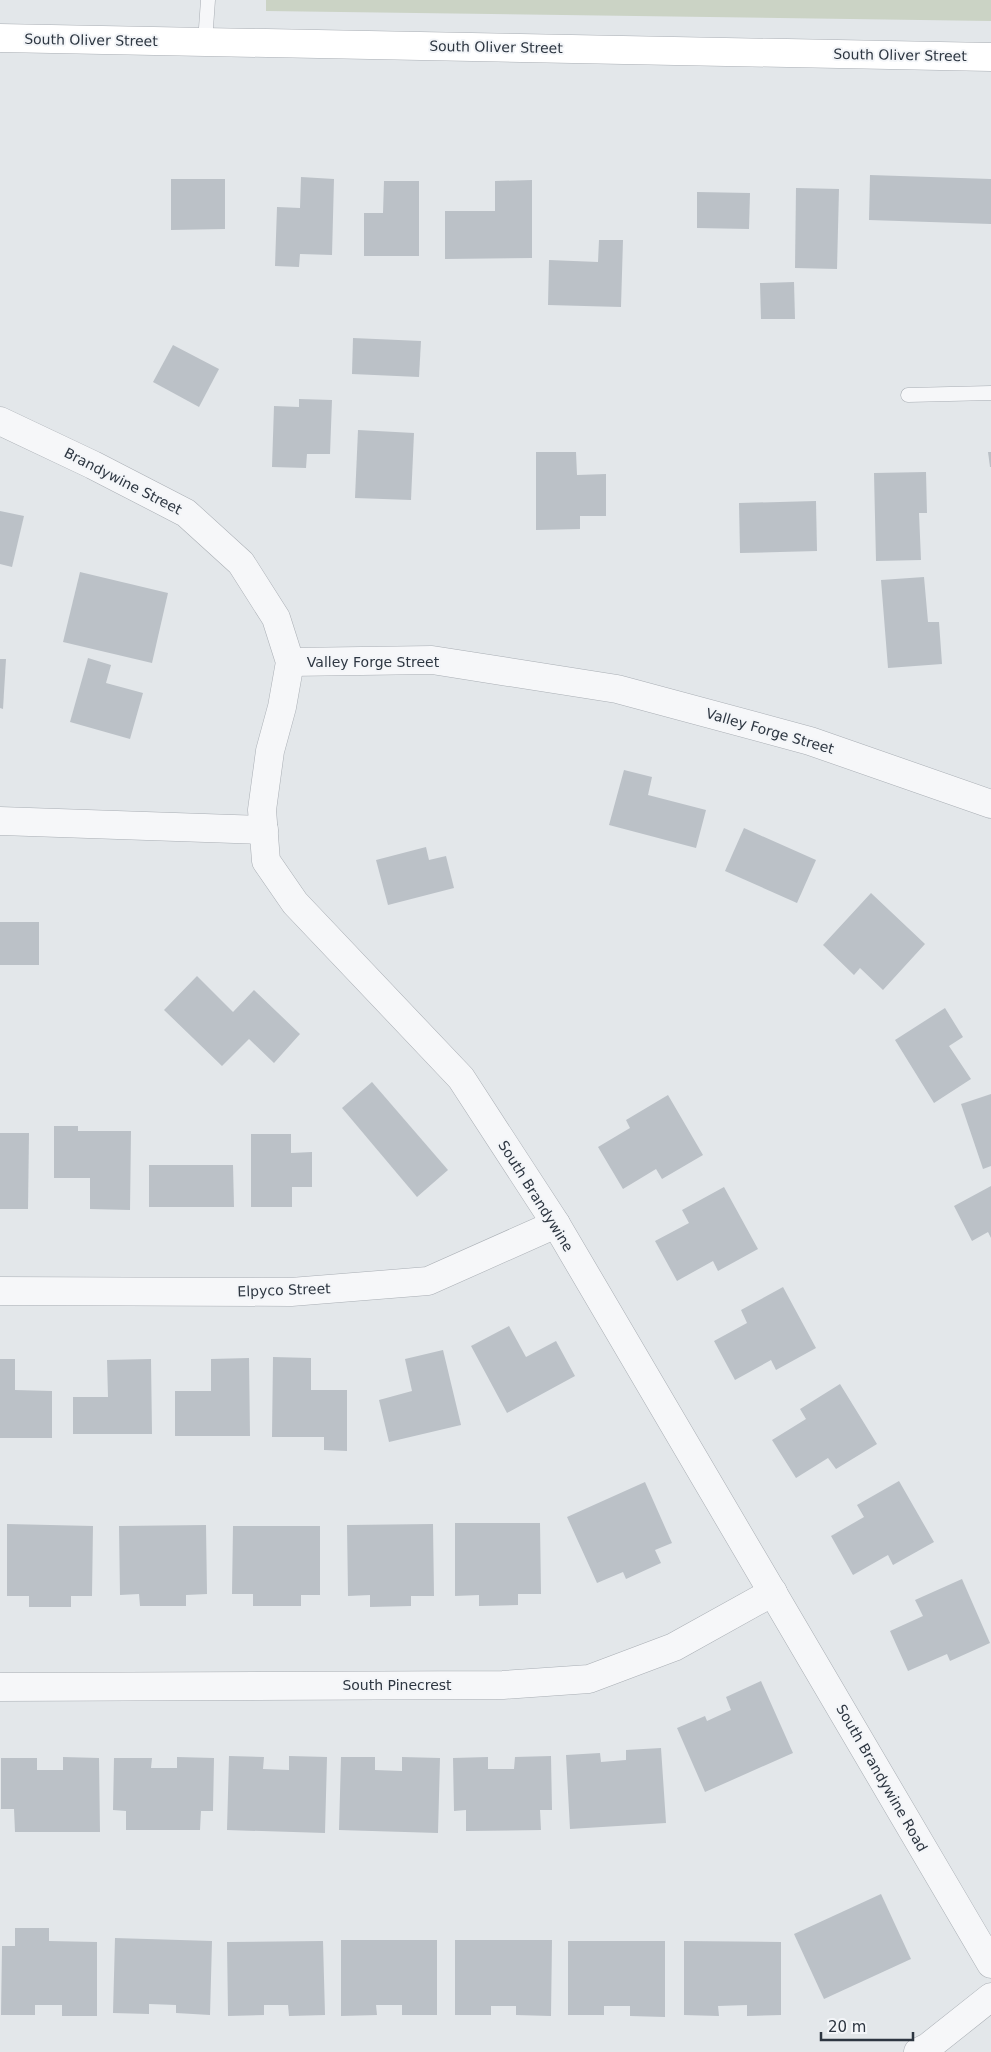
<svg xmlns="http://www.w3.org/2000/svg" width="991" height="2052" font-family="'DejaVu Sans',sans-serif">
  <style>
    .green { fill: #cbd3c5 }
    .building { fill: #bbc1c7 }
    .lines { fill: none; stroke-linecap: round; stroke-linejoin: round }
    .lane-casing { stroke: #a9aeb4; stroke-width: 15 }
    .street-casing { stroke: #a9aeb4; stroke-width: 29 }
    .secondary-casing { stroke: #a9aeb4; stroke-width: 29 }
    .lane { stroke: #f6f7f9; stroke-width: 14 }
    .street { stroke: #f6f7f9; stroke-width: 28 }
    .secondary { stroke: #fff; stroke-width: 28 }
    .labels { text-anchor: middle; stroke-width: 4; stroke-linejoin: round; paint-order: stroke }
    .street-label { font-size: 14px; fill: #2d3641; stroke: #f3f5f8 }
  </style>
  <rect width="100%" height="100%" fill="#e3e7ea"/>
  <!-- green -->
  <polygon class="green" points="266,0 991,0 991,21 266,11"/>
  <!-- building -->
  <g class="building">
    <polygon points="870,175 991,179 991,224 869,220"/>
    <polygon points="301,177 334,179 332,255 300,254 299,267 275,266 277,207 300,208"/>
    <polygon points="171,179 225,179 225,229 171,230"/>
    <polygon points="532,180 532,258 445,259 445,211 495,211 495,181"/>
    <polygon points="384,181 419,181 419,256 364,256 364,213 383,213"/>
    <polygon points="796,188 839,189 837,269 795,268"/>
    <polygon points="697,192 750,193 749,229 697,228"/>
    <polygon points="599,240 623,240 621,307 548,305 549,260 598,262"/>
    <polygon points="794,282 795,319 761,319 760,283"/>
    <polygon points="353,338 421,341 419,377 352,374"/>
    <polygon points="173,345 219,369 199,407 153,382"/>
    <polygon points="299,399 332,400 330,454 307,454 306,468 272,467 274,406 299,407"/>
    <polygon points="358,430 414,433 411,500 355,498"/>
    <polygon points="536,452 576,452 577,475 606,474 606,516 580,516 580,529 536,530"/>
    <polygon points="988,452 991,452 991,467 990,467"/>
    <polygon points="926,472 927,513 919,513 921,560 876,561 874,473"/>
    <polygon points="816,501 817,551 740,553 739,503"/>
    <polygon points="0,511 24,516 12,567 0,564"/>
    <polygon points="80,572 168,593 152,663 63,642"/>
    <polygon points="924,577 928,622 939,622 942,664 888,668 881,580"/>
    <polygon points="88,658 111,665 106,683 143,693 130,739 70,722"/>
    <polygon points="0,659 6,659 3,709 0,708"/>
    <polygon points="624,770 652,777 648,795 706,810 696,848 609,825"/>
    <polygon points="744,828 816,860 797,903 725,871"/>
    <polygon points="426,847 429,860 446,856 454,888 388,905 376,860"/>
    <polygon points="871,893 925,944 883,990 860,968 854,975 823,945"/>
    <rect x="0" y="922" width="39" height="43"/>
    <polygon points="197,976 233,1012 254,990 300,1034 274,1063 249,1039 222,1066 164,1010"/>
    <polygon points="945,1008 963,1037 949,1046 971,1079 934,1103 895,1040"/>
    <polygon points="372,1082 448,1170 417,1197 342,1108"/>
    <polygon points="991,1094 991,1166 983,1169 961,1104"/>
    <polygon points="668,1095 703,1155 662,1179 656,1169 623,1189 598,1147 630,1128 626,1120"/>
    <polygon points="54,1126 78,1126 78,1131 131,1131 130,1210 90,1209 90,1178 54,1178"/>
    <polygon points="0,1133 29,1133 28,1209 0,1209"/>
    <polygon points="251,1134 291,1134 291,1153 312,1152 312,1187 292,1187 292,1207 251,1207"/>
    <polygon points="149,1165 233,1165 234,1207 149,1207"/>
    <polygon points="991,1186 991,1238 988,1232 972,1241 954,1206"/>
    <polygon points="724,1187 758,1249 718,1271 713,1261 677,1281 655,1241 689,1223 682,1210"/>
    <polygon points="783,1287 816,1348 776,1370 771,1360 735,1380 714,1341 747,1323 741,1310"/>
    <polygon points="509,1326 526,1357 556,1341 575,1376 507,1413 471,1346"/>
    <polygon points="443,1350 461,1425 389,1442 379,1400 412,1391 405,1359"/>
    <polygon points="273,1357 311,1358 311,1390 347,1390 347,1451 324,1450 324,1437 272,1437"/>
    <polygon points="249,1358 250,1436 175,1436 175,1391 211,1391 211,1359"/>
    <polygon points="0,1359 15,1359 15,1390 52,1391 52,1438 0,1438"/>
    <polygon points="151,1359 152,1434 73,1434 73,1397 108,1397 107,1360"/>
    <polygon points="840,1384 877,1444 836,1469 828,1458 796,1478 772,1440 806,1419 800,1409"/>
    <polygon points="899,1481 934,1542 893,1565 888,1555 853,1575 831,1536 864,1517 857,1505"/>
    <polygon points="645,1482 672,1543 655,1550 661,1563 626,1579 623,1572 597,1583 567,1517"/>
    <polygon points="455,1523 540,1523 541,1594 518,1594 518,1605 479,1606 479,1595 455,1596"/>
    <polygon points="7,1524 93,1526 92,1596 71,1596 71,1607 29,1607 29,1596 7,1596"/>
    <polygon points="433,1524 434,1596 411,1596 411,1606 370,1607 370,1595 348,1596 347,1525"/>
    <polygon points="206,1525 207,1594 186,1595 186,1606 140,1606 139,1594 120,1595 119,1526"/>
    <polygon points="233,1526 320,1526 320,1595 301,1595 301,1606 253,1606 253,1594 232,1594"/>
    <polygon points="962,1579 990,1643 950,1661 947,1654 908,1671 890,1631 923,1616 915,1600"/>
    <polygon points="761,1681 793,1753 705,1792 677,1728 705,1716 707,1721 731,1710 726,1697"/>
    <polygon points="661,1748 666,1823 570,1829 566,1755 600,1753 601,1762 626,1760 626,1750"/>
    <polygon points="229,1756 264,1757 263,1769 289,1770 289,1756 327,1757 325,1833 227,1830"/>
    <polygon points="551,1756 552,1810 540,1810 541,1830 466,1831 466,1810 454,1811 453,1758 488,1757 488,1769 514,1769 515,1757"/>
    <polygon points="63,1757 99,1758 100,1832 15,1832 14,1809 1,1809 1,1758 37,1758 37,1770 63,1770"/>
    <polygon points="177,1757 214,1758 213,1811 201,1811 200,1830 126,1830 126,1811 113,1810 114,1758 152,1758 151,1768 177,1768"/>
    <polygon points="341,1757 375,1757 375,1770 402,1771 402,1757 440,1758 438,1833 339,1830"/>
    <polygon points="881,1894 911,1959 824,1999 794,1934"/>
    <polygon points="15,1928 49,1928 49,1941 97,1942 97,2016 62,2016 62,2005 35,2005 35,2015 1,2015 2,1946 15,1946"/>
    <polygon points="115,1938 212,1941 210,2015 176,2013 176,2005 149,2004 149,2014 113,2013"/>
    <polygon points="341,1940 437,1940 437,2015 402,2015 402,2005 376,2005 377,2015 341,2016"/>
    <polygon points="455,1940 552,1940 551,2016 516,2015 516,2006 491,2006 491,2015 455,2015"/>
    <polygon points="323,1941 325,2015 289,2016 288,2005 264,2005 264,2015 228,2016 227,1942"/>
    <polygon points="568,1941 665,1941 665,2017 630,2016 630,2006 604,2006 604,2015 568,2015"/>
    <polygon points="684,1941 781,1942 781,2015 747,2016 747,2005 718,2006 719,2016 684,2015"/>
  </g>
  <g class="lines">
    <defs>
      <g id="lane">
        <polyline points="205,42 208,0"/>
        <polyline points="908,395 991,393"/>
      </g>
      <g id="street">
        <polyline points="0,421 93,465 186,513 241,563 276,618 290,662 282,707 270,751 262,810 266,861 295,903 461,1078 556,1224 991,1964"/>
        <polyline points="290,662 432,660 617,689 810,741 991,804"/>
        <polyline points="0,821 264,830"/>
        <polyline points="0,1291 291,1292 428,1281 556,1224"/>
        <polyline points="0,1687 503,1685 589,1679 674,1647 773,1592"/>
        <polyline points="918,2052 928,2047 991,1997"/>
      </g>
      <polyline id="secondary" points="0,38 991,57"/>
    </defs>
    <!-- lane casing -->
    <use href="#lane" class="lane-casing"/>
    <!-- street casing -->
    <use href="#street" class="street-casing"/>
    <!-- secondary casing -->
    <use href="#secondary" class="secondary-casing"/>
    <!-- lane -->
    <use href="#lane" class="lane"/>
    <!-- street -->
    <use href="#street" class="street"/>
    <!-- secondary -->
    <use href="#secondary" class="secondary"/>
  </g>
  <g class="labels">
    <!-- street labels -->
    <g class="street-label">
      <text transform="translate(91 40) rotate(1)" y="5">South Oliver Street</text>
      <text transform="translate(496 47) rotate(1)" y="5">South Oliver Street</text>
      <text transform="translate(900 55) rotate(1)" y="5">South Oliver Street</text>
      <text transform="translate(123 481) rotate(27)" y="5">Brandywine Street</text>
      <text x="373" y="667">Valley Forge Street</text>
      <text transform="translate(770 731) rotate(16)" y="5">Valley Forge Street</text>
      <text transform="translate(536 1196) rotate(58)" y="5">South Brandywine</text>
      <text transform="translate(284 1290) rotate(-2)" y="5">Elpyco Street</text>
      <text x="397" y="1690">South Pinecrest</text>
      <text transform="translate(882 1778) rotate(60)" y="5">South Brandywine Road</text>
    </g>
  </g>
  <!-- scale -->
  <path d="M821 2032v8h92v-8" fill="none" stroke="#2d3641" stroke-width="2.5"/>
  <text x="828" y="2032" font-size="15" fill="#2d3641" stroke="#f3f5f8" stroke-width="4" paint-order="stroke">20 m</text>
</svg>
